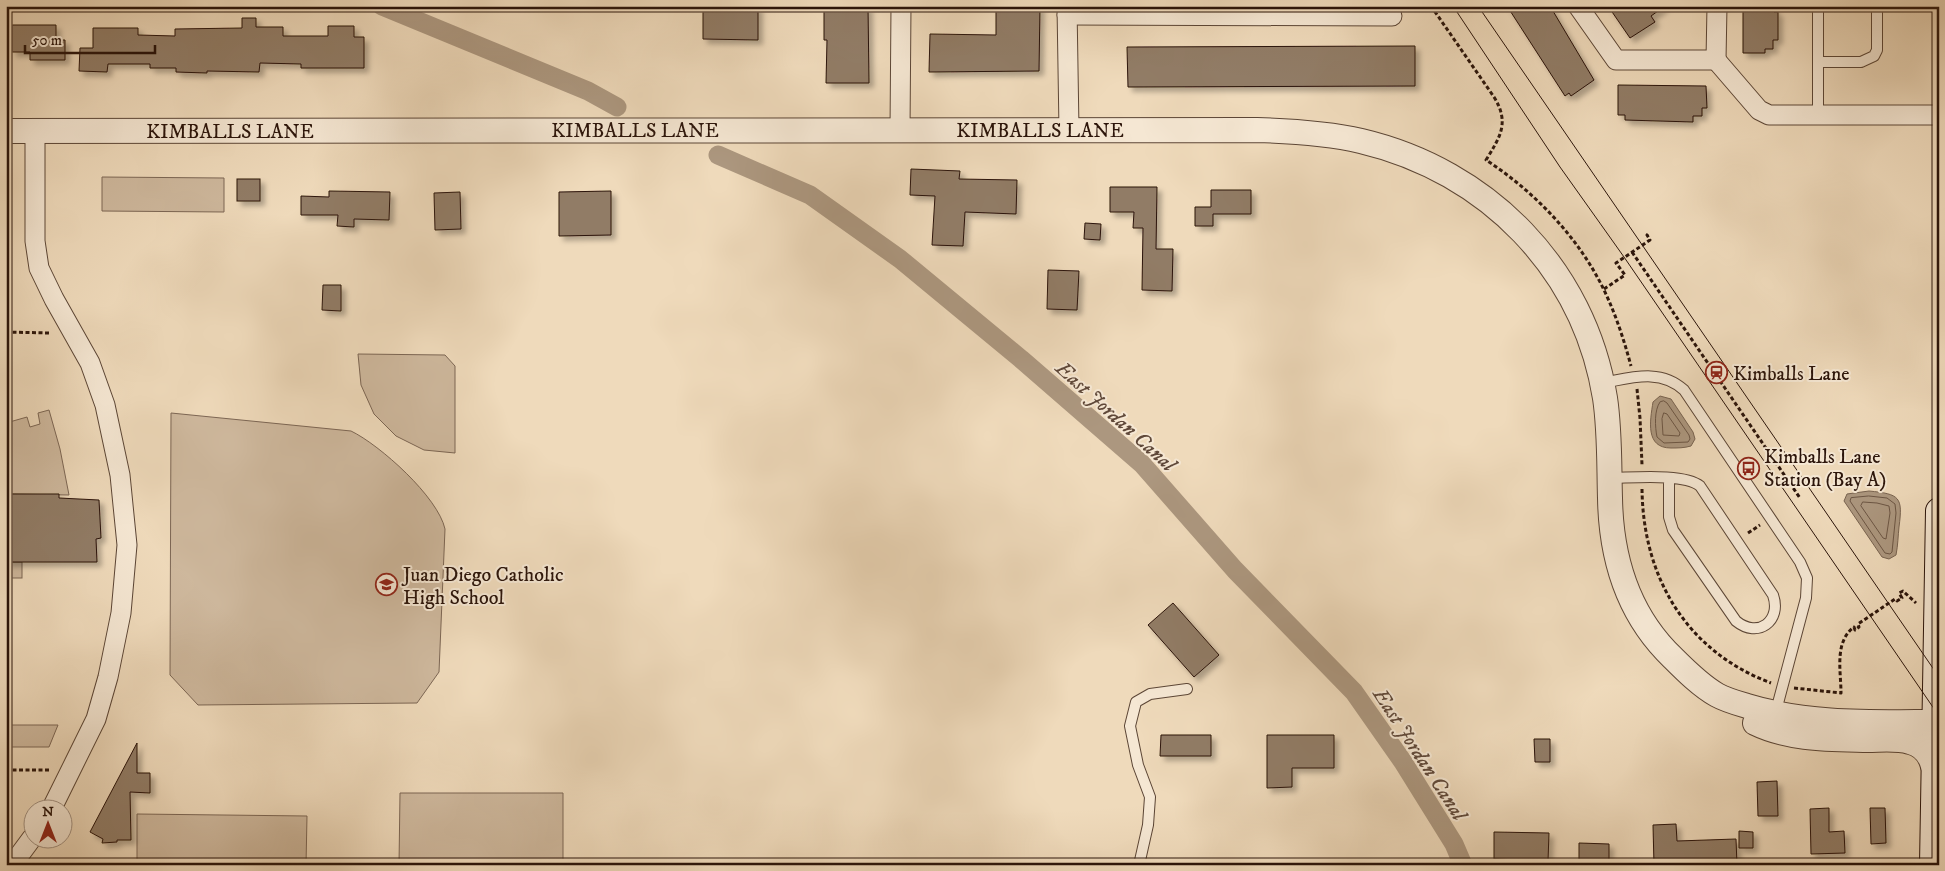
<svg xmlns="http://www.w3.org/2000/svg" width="1945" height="871" font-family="'IM FELL DW Pica',serif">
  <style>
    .green { fill: #ceb89d; stroke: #7c6654 }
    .water { fill: #ac977f; stroke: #786350 }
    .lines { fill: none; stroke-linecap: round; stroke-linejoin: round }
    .shore { stroke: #6c5644; stroke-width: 1 }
    .canal { stroke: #ac977f; stroke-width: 19 }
    .building { fill: #917b66; stroke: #2b140a; filter: url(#shadow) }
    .service-casing { stroke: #5c4636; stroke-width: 12 }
    .minor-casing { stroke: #5c4636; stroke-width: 21 }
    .tertiary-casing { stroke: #5c4636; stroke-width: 26 }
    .secondary-casing { stroke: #2b140a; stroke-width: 28 }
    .path { stroke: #2b140a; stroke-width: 3; stroke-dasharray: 4 2.5; stroke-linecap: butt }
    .service { stroke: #f5e7d3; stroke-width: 10 }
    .minor { stroke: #f5e7d3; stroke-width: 19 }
    .tertiary { stroke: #f5e7d3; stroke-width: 24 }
    .secondary { stroke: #f5e7d3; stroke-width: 26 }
    .tram { stroke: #2b140a; stroke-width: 1 }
    .labels { text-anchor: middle; stroke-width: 4; stroke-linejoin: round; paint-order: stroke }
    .street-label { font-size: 20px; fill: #2b140a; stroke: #f5e7d3 }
    .poi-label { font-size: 20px; fill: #2b140a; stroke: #f5e7d3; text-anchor: start }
    .water-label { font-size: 21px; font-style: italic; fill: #5f4839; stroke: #f5e7d3 }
  </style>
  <defs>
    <filter id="shadow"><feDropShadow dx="4.5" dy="4.5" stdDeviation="2.5" flood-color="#0004"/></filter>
  </defs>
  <rect width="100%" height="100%" fill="#efdabb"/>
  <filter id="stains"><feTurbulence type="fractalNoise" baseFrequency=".004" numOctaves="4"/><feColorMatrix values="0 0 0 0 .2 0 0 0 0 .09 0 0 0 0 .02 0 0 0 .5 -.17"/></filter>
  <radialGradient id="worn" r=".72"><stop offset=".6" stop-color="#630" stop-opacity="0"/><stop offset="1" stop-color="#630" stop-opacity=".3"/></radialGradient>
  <!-- green -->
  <g class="green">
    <polygon points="102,177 224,178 224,212 102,211"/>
    <polygon points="358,354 445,355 455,366 455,453 424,450 396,436 374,414 361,385"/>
    <polygon points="49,410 60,449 69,495 9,494 6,492 6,423 27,417 30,427 40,424 38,413"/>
    <path d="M171,413L351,431C380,445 438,497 445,529L439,672L417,703L198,705L170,675Z"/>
    <rect x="6" y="562" width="16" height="16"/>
    <polygon points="6,725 58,725 49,747 6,747"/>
    <polygon points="400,793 563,793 563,865 399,865"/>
    <polygon points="137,814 307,816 306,865 137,865"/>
  </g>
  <!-- water -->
  <g class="water">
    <path d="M1660,396L1671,399L1693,432L1695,439L1691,446C1684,448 1678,448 1671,448C1645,448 1650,421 1653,402Z"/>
    <path d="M1869,491C1900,494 1903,497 1899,527C1898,536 1898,545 1896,555L1889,559L1882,557L1844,501L1847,494Z"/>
  </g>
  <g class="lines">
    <!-- shore -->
    <g class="shore">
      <path d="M1664,401L1667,403L1689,435L1690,439L1688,442L1664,443L1657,437C1655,427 1654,410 1660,402Z"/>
      <polygon points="1664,413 1667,414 1680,433 1679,436 1663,435 1662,419"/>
      <polygon points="1869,496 1887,498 1895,504 1896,513 1892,552 1890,554 1885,553 1850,501 1851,498"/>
      <polygon points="1863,502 1877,503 1889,506 1890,513 1886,539 1883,538 1861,506"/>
    </g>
    <!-- canal -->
    <g class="canal">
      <polyline points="382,6 588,91 617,107"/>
      <polyline points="718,155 810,195 900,259 1021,359 1142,464 1235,570 1354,692 1403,762 1454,844 1463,865"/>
    </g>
  </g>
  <!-- building -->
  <g class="building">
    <polygon points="703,6 758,6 758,40 703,39"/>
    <polygon points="824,6 868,6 869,83 826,83 827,40 824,40"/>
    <polygon points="996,6 1040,6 1039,71 929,72 930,34 996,35"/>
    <polygon points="1507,6 1550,6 1594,80 1571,96 1569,93 1565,96"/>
    <polygon points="1608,6 1665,6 1651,16 1655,22 1630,38"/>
    <polygon points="1743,6 1774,6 1774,12 1778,12 1778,40 1773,40 1773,49 1765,49 1765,53 1743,53"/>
    <polygon points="242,18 256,18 256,27 283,27 283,36 328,36 328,26 354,26 354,37 364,37 364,68 301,68 301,64 260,63 259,72 207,71 207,73 176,72 176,68 150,68 150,64 108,64 107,72 79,71 80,48 93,48 93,28 138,28 138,35 175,36 175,29 242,28"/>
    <polygon points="12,25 56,25 56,40 65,40 65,60 30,60 30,52 12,52"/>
    <polygon points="1415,46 1415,86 1128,87 1127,47"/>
    <polygon points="1618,85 1706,86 1707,108 1702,108 1702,116 1693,116 1693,122 1625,120 1625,115 1618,115"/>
    <polygon points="911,169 960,171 959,179 1017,180 1016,214 965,212 963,246 932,245 935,196 910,195"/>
    <rect x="237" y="179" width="23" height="22"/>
    <polygon points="1110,187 1157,187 1156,249 1173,249 1172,291 1142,290 1143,228 1133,228 1134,212 1110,212"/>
    <polygon points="1211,190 1251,190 1251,214 1213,214 1213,226 1195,226 1195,207 1211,207"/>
    <polygon points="329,191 390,192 389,220 354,219 354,227 337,226 338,215 301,215 301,196 329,197"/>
    <polygon points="611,191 611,235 559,236 559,192"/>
    <polygon points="460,192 461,229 435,230 434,193"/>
    <polygon points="1085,223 1101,224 1100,240 1084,239"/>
    <polygon points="1048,270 1079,271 1077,310 1047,309"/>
    <polygon points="323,285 341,285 341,311 322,310"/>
    <polygon points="6,494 59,494 59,498 99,500 101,538 96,539 97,562 6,562"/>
    <polygon points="1173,603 1219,655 1194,677 1148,625"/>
    <polygon points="1161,735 1211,735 1211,756 1160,756"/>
    <polygon points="1267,735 1334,735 1334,768 1292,768 1292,787 1267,788"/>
    <polygon points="1534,739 1550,739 1550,762 1535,762"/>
    <polygon points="137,743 137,773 150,773 150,793 130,792 131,840 117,840 117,842 102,843 103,839 90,832"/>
    <polygon points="1777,781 1778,816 1758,816 1757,782"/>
    <polygon points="1829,808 1829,832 1844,831 1845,853 1811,854 1810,809"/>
    <polygon points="1870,808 1885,808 1886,843 1871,844"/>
    <polygon points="1676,824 1677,841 1736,839 1737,865 1654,865 1653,825"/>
    <polygon points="1739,831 1753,832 1753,848 1739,848"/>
    <polygon points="1494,832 1549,833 1548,861 1494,859"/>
    <polygon points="1579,843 1609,844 1609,865 1579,865"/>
  </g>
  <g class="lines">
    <defs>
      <g id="service">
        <polyline points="1818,6 1818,115"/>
        <polyline points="1818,62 1861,62 1874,56 1877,50 1877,6"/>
        <path d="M1602,383C1631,378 1660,368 1684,390L1800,562L1807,578L1806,598L1777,707"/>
        <path d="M1610,478C1631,478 1684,473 1700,486L1773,595C1782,621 1758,639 1736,621L1673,530L1669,517V479"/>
        <polyline points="1139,865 1148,825 1150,797 1138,765 1130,726 1136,702 1150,694 1187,689"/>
      </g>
      <g id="minor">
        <polyline points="1067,6 1069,130"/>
        <polyline points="1578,6 1616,60 1716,60"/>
        <polyline points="1067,15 1392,16"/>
        <polyline points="1716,60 1759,110 1769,115 1939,115"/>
        <polyline points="1716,60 1717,6"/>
        <polyline points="900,130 901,6"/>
        <polyline points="35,131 35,241 39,268 54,299 90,363 105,405 120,475 127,545 121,613 108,677 96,719 52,808"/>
        <polyline points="12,865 32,838"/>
      </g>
      <g id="tertiary">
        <path d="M6,131L1257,130C1292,131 1327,133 1361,141C1488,171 1584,269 1605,398C1610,431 1609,465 1610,498C1611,559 1628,615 1673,658C1686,671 1701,686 1717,695C1726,700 1737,703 1747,706C1809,725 1874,722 1939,722"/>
        <path d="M1755,723C1790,740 1830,739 1868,740C1881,740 1897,738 1910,742C1922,745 1930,754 1933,766"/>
      </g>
      <polyline id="secondary" points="1933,865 1939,511"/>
    </defs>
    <!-- service casing -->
    <use href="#service" class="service-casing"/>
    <!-- minor casing -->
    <use href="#minor" class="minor-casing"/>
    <!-- tertiary casing -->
    <use href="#tertiary" class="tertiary-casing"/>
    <!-- secondary casing -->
    <use href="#secondary" class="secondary-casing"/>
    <!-- path -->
    <g class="path">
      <path d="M1431,6L1494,97C1510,123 1500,137 1486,160C1535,192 1579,238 1604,290C1616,315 1624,340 1631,366"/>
      <polyline points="1632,252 1800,498"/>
      <polyline points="1604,289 1625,275 1616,263 1650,240 1647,235 1649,233"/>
      <polyline points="6,332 50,333"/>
      <polyline points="1637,389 1640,418 1642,465"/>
      <path d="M1642,489C1643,577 1686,651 1771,683"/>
      <polyline points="1748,533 1760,525"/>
      <path d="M1794,688L1841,693C1841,671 1834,642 1854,627L1855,630L1859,627L1858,624L1895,599L1897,601L1902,598L1899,593L1903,591L1916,603"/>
      <polyline points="6,770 51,770"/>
    </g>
    <!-- service -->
    <use href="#service" class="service"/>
    <!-- minor -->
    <use href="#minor" class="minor"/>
    <!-- tertiary -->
    <use href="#tertiary" class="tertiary"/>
    <!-- secondary -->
    <use href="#secondary" class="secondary"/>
    <!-- tram -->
    <g class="tram">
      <polyline points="1453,6 1560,167 1624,257 1939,716"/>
      <polyline points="1478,6 1939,677"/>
    </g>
  </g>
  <!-- icons -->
  <defs>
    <symbol id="station-ring" viewBox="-11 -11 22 22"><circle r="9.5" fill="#f5e7d3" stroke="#8f2418" stroke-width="1.5"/><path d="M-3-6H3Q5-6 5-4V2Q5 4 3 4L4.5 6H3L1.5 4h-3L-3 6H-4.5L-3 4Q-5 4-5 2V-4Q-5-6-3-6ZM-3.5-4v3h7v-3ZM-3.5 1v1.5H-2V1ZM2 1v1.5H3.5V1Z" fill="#8f2418"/></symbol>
    <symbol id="bus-ring" viewBox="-11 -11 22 22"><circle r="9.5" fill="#f5e7d3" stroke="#8f2418" stroke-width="1.5"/><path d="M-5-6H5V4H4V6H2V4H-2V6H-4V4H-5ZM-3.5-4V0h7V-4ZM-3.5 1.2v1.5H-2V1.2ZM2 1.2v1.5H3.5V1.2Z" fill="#8f2418"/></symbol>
    <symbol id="school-ring" viewBox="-11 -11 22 22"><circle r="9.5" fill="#f5e7d3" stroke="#8f2418" stroke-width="1.5"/><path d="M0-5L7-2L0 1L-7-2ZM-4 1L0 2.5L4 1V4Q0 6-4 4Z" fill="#8f2418"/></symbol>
  </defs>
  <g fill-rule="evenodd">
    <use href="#station-ring" x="1704" y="360" width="25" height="25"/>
    <use href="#bus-ring" x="1736" y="456" width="25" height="25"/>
    <use href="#school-ring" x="374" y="572" width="25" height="25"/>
  </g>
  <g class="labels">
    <!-- street labels -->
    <g class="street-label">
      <text x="635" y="137">KIMBALLS LANE</text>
      <text x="1040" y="137">KIMBALLS LANE</text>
      <text x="230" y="138">KIMBALLS LANE</text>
    </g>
    <!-- poi labels -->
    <g class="poi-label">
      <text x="1733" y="380">Kimballs Lane</text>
      <text x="1764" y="463">Kimballs Lane<tspan x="1764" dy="23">Station (Bay A)</tspan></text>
      <text x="403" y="581">Juan Diego Catholic<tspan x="403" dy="23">High School</tspan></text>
    </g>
    <!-- water labels -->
    <g class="water-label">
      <text transform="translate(1116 416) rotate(42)" y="7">East Jordan Canal</text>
      <text transform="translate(1420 754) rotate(57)" y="7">East Jordan Canal</text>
    </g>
  </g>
  <!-- margin -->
  <rect width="1945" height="871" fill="none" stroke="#efdabb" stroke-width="25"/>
  <rect x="8" y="8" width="1930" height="856" fill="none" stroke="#2b140a" stroke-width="2.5"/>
  <rect x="12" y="12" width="1920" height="846" fill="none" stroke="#2b140a"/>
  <!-- north arrow -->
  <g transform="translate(48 824)"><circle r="24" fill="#f5e7d3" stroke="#a49383"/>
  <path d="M0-4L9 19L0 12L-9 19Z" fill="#8f2418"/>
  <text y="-8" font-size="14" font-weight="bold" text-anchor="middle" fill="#2b140a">N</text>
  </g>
  <!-- scale -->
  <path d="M25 45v8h130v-8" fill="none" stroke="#2b140a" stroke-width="2.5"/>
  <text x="32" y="45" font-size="15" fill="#2b140a" stroke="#f5e7d3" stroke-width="4" paint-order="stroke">50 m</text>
  <rect width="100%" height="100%" filter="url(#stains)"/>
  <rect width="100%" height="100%" fill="url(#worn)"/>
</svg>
